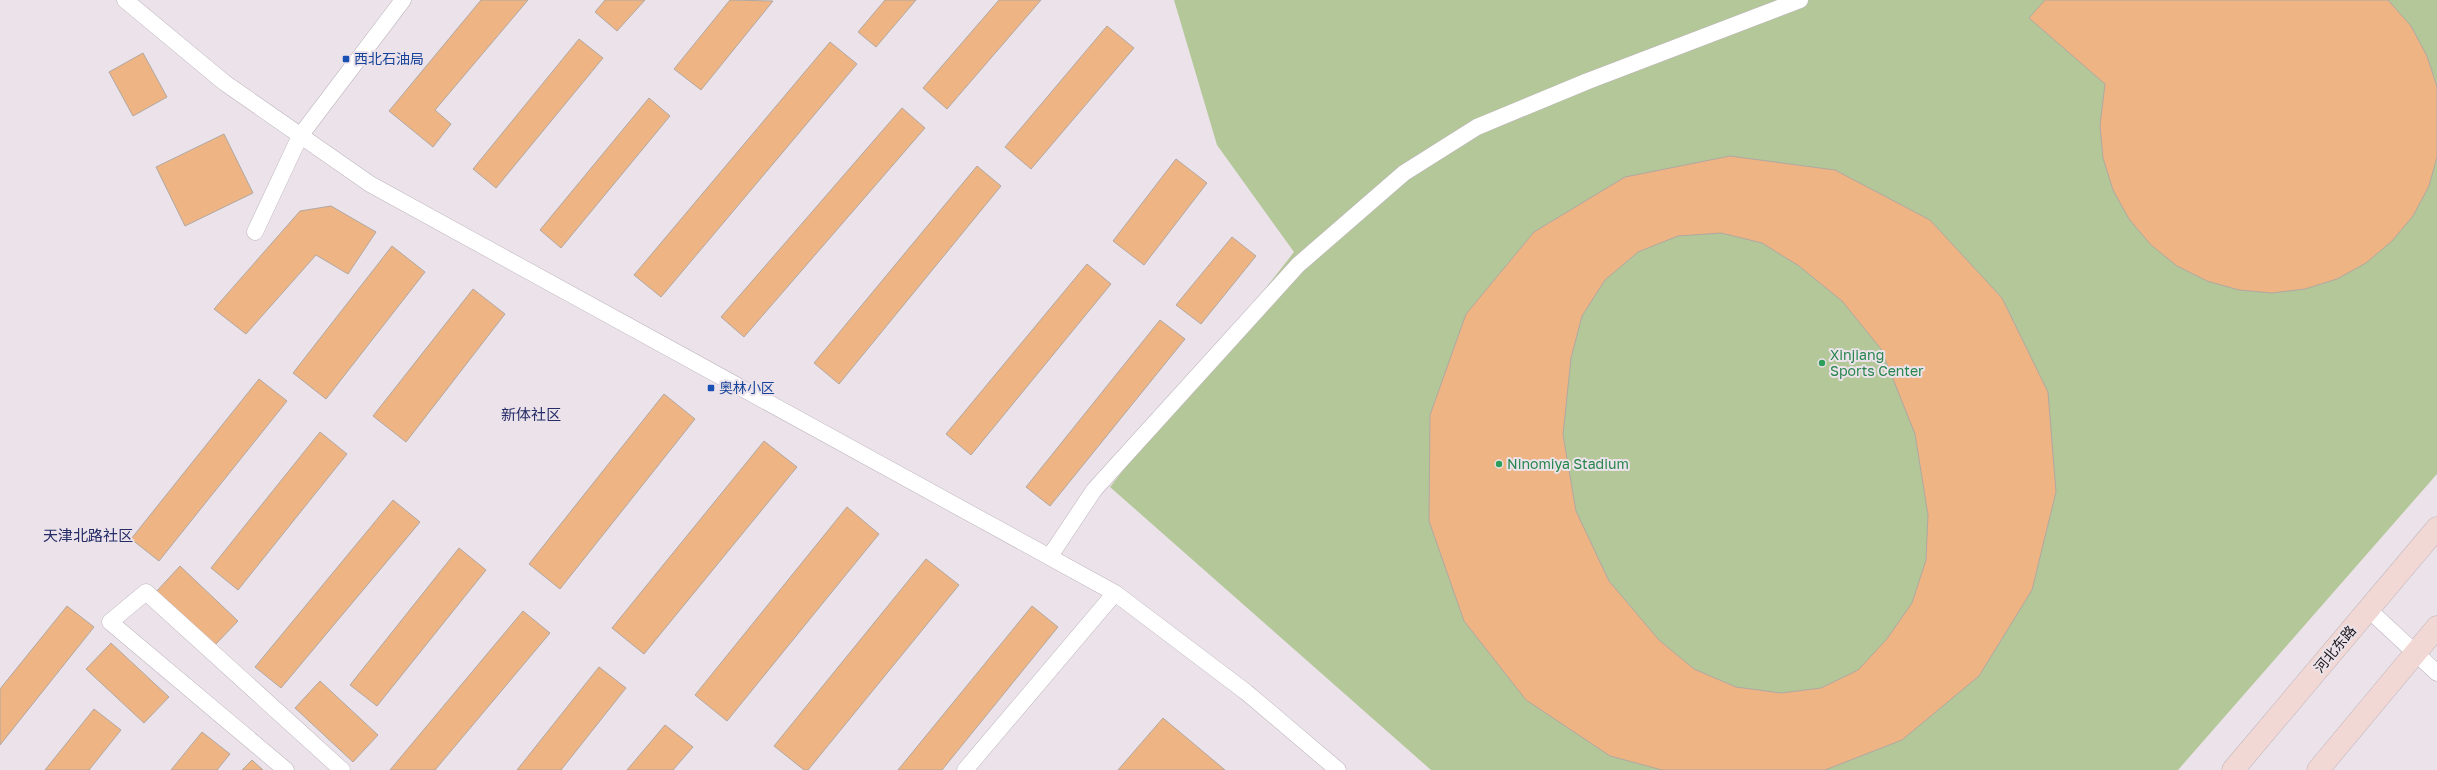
<svg xmlns="http://www.w3.org/2000/svg" width="2437" height="770" font-family="'Golos Text','Noto Sans SC',sans-serif">
  <style>
    .green { fill: #b4c799 }
    .building { fill: #efb483; stroke: #b1a8a2; fill-rule: evenodd }
    .lines { fill: none; stroke-linecap: round; stroke-linejoin: round }
    .street-casing { stroke: #beb5bd; stroke-width: 17 }
    .secondary-casing { stroke: #beb5bd; stroke-width: 23 }
    .street { stroke: #fff; stroke-width: 16 }
    .secondary { stroke: #f2d8d4; stroke-width: 22 }
    .transit-dot { fill: #1a4fb4; stroke: #ebe2ea; stroke-width: 1.5 }
    .leisure-dot { fill: #2e9e5b; stroke: #ebe2ea; stroke-width: 1.5 }
    .labels { text-anchor: middle; stroke-width: 4; stroke-linejoin: round; paint-order: stroke }
    .transit-label { font-size: 14px; fill: #164399; stroke: #ebe2ea; text-anchor: start }
    .leisure-label { font-size: 14px; fill: #27864d; stroke: #ebe2ea; text-anchor: start }
    .street-label { font-size: 14px; fill: #1c181b; stroke: #ebe2ea }
    .neighbourhood-label { font-size: 15px; fill: #252d67; stroke: #ebe2ea }
  </style>
  <rect width="100%" height="100%" fill="#ebe2ea"/>
  <!-- green -->
  <polygon class="green" points="1174,0 2437,0 2437,474 2178,770 1431,770 1110,487 1294,252 1217,145"/>
  <!-- building -->
  <g class="building">
    <polygon points="481,0 528,0 435,110 451,124 433,147 389,111"/>
    <polygon points="605,0 645,0 617,31 595,12"/>
    <polygon points="730,0 773,1 701,90 674,69"/>
    <polygon points="885,0 916,0 876,47 858,32"/>
    <polygon points="999,0 1041,0 947,109 923,88"/>
    <polygon points="2045,0 2388,0 2411,26 2427,56 2437,87 2437,157 2429,186 2413,216 2392,241 2366,263 2337,279 2305,289 2272,293 2239,290 2207,281 2177,266 2151,245 2129,219 2113,190 2103,158 2100,125 2105,84 2029,18"/>
    <polygon points="1107,26 1134,48 1031,169 1005,147"/>
    <polygon points="579,39 603,58 496,188 473,169"/>
    <polygon points="830,42 857,64 661,297 634,275"/>
    <polygon points="143,53 167,97 133,116 109,72"/>
    <polygon points="649,98 670,116 561,248 540,230"/>
    <polygon points="902,108 925,128 744,337 721,317"/>
    <polygon points="224,134 253,193 185,226 156,167"/>
    <path d="M1730,156L1835,170L1930,220L2002,298L2048,392L2056,492L2032,590L1979,676L1902,740L1825,770H1662L1610,756L1526,700L1464,621L1429,521L1430,415L1466,314L1534,232L1625,177ZM1721,233L1762,243L1799,266L1842,301L1881,349L1915,434L1928,515L1926,560L1912,603L1886,640L1858,670L1821,688L1781,693L1736,687L1694,669L1659,640L1609,581L1576,511L1563,435L1571,358L1582,316L1605,280L1638,252L1678,236Z"/>
    <polygon points="1176,159 1207,183 1144,265 1113,241"/>
    <polygon points="977,166 1001,186 839,384 814,363"/>
    <polygon points="331,206 376,232 348,274 316,255 246,334 214,309 300,211"/>
    <polygon points="1232,237 1256,256 1201,324 1176,305"/>
    <polygon points="392,246 425,272 326,399 293,373"/>
    <polygon points="1087,264 1111,284 971,455 946,434"/>
    <polygon points="473,289 505,314 406,442 373,416"/>
    <polygon points="1160,320 1185,339 1050,506 1026,487"/>
    <polygon points="259,379 287,401 159,561 131,539"/>
    <polygon points="664,394 695,419 560,589 529,564"/>
    <polygon points="320,432 347,454 238,590 211,568"/>
    <polygon points="764,441 797,467 644,654 612,628"/>
    <polygon points="393,500 420,522 281,688 255,667"/>
    <polygon points="847,507 879,534 727,721 695,695"/>
    <polygon points="459,548 486,570 377,706 350,685"/>
    <polygon points="926,559 959,585 808,770 804,770 774,746"/>
    <polygon points="180,566 238,621 213,647 155,593"/>
    <polygon points="67,606 94,627 0,745 0,689"/>
    <polygon points="1032,606 1058,627 942,770 898,770"/>
    <polygon points="523,611 550,633 435,770 390,770"/>
    <polygon points="111,643 169,697 144,723 86,669"/>
    <polygon points="599,667 626,688 561,770 517,770"/>
    <polygon points="320,681 378,735 353,762 295,708"/>
    <polygon points="94,709 121,730 89,770 45,770"/>
    <polygon points="1163,718 1225,770 1118,770"/>
    <polygon points="665,725 693,747 673,770 627,770"/>
    <polygon points="202,732 230,754 217,770 171,770"/>
    <polygon points="252,760 263,770 242,770"/>
  </g>
  <g class="lines">
    <defs>
      <g id="street">
        <polyline points="125,0 225,83 370,184 1115,593 1246,692 1338,770"/>
        <polyline points="255,232 300,136 403,0"/>
        <polyline points="1050,556 1094,490 1298,265 1404,173 1477,127 1588,81 1800,0"/>
        <polyline points="2368,609 2437,673"/>
        <polyline points="286,770 110,622 146,592 342,770"/>
        <polyline points="965,770 1115,593"/>
      </g>
      <g id="secondary">
        <polyline points="2233,770 2437,528"/>
        <polyline points="2318,770 2437,627"/>
      </g>
    </defs>
    <!-- street casing -->
    <use href="#street" class="street-casing"/>
    <!-- secondary casing -->
    <use href="#secondary" class="secondary-casing"/>
    <!-- street -->
    <use href="#street" class="street"/>
    <!-- secondary -->
    <use href="#secondary" class="secondary"/>
  </g>
  <!-- markers -->
  <g class="transit-dot">
    <rect x="342" y="55" width="8" height="8" rx="2"/>
    <rect x="707" y="384" width="8" height="8" rx="2"/>
  </g>
  <g class="leisure-dot">
    <circle cx="1822" cy="363" r="4"/>
    <circle cx="1499" cy="464" r="4"/>
  </g>
  <g class="labels">
    <!-- transit labels -->
    <g class="transit-label">
      <text x="354" y="64">西北石油局</text>
      <text x="719" y="393">奥林小区</text>
    </g>
    <!-- leisure labels -->
    <g class="leisure-label">
      <text x="1830" y="360">Xinjiang<tspan x="1830" dy="16">Sports Center</tspan></text>
      <text x="1507" y="469">Ninomiya Stadium</text>
    </g>
    <!-- street labels -->
    <g class="street-label">
      <text transform="translate(2335 649) rotate(-50)" y="5">河北东路</text>
    </g>
    <!-- neighbourhood labels -->
    <g class="neighbourhood-label">
      <text x="531" y="420">新体社区</text>
      <text x="88" y="541">天津北路社区</text>
    </g>
  </g>
</svg>
